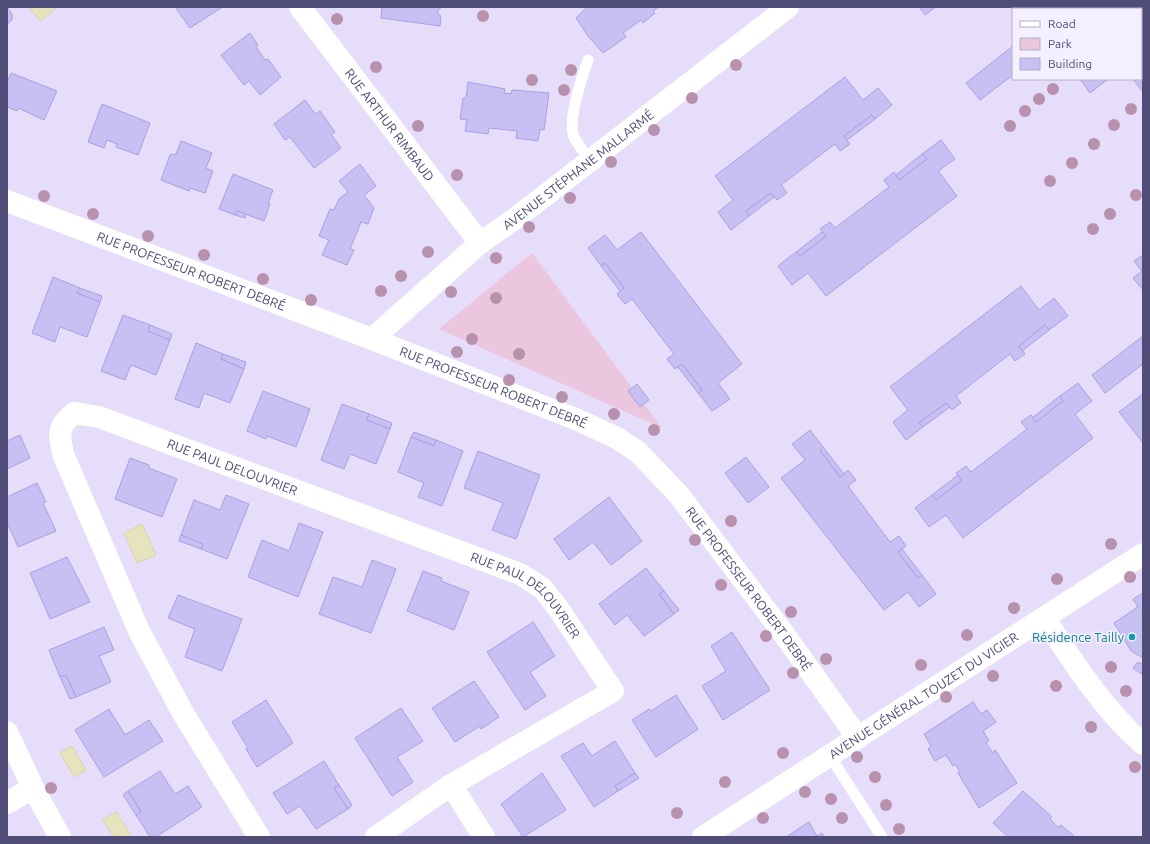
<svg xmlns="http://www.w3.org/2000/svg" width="1150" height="844" font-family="Ubuntu,sans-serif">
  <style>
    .residential { fill: #e6ddfa; fill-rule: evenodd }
    .green { fill: #ebc6df }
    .water { fill: #e7e3bd; stroke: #d9d4a3 }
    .building { fill: #c8c0f2; stroke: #a9a0e5 }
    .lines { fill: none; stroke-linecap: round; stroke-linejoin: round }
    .lane { stroke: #fff; stroke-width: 11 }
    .street { stroke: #fff; stroke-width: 22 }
    .tree { fill: #b891ad }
    .culture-dot { fill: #0f9aa8; stroke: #f5f0ff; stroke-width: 1.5 }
    .labels { text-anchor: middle; stroke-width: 3; stroke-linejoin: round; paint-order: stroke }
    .street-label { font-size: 13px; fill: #504c78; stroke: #f5f0ff }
    .culture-label { font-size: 13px; fill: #0d838f; stroke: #f5f0ff; text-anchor: end }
  </style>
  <rect width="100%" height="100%" fill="#f0e9fd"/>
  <!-- residential -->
  <path class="residential" d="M7,7H1143V837H7ZM1013,9H1141V79H1013Z"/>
  <!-- green -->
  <polygon class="green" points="532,253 662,428 439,329"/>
  <!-- water -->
  <g class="water">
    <polygon points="29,7 54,7 55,9 40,21"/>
    <polygon points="142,524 156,555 137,563 124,533"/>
    <polygon points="72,746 86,770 74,777 60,753"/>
    <polygon points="116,812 132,837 114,837 103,820"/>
  </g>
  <!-- building -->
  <g class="building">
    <polygon points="7,7 12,14 12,20 7,24"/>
    <polygon points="175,7 221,7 221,8 190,28"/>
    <polygon points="382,7 442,7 437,11 441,17 440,26 381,18"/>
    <polygon points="587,7 659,7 653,11 655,13 643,23 641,20 623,33 626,37 603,53 588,36 576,18"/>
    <polygon points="919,7 936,7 925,15"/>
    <polygon points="1011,7 1039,7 1040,9 1013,10"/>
    <polygon points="1077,7 1134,7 1136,9 1079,9"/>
    <polygon points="1141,16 1143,16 1143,92 1133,79 1141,79"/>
    <polygon points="250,33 258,45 256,47 265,60 268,59 281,77 260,95 249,81 244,85 221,55"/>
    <polygon points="1013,46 1013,75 980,100 966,83"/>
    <polygon points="11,73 57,91 44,120 18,108 17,111 7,107 7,83"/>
    <polygon points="845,77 863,100 878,88 892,105 875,119 872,115 844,136 850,144 840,151 835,144 781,185 787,193 777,200 771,193 746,211 749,216 731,230 718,212 733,200 715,176"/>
    <polygon points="1080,79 1108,79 1090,93"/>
    <polygon points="468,82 505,89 504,93 511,94 512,90 549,93 544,130 540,129 538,141 516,138 517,131 489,128 488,134 465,131 467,120 460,119 463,98 466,98"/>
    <polygon points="305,100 315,114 320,111 335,132 331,134 341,148 314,168 290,137 285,140 274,124"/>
    <polygon points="102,104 150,123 138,155 116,147 117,144 107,140 104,148 88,142"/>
    <polygon points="872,115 875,119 847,140 844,136"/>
    <polygon points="941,140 955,159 938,171 957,196 826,296 808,273 792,285 778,266 796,252 800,256 826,236 820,229 830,222 835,228 889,187 884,180 894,172 899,180 927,159 922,154"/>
    <polygon points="181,141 212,153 206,168 213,171 205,193 190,188 189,191 161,180 170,155 176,154"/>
    <polygon points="922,154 927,159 899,180 896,175"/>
    <polygon points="360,164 376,186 364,195 374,208 368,224 361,222 350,249 354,250 347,265 322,255 329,240 319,236 330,209 334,210 339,199 348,192 339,181"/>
    <polygon points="233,174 273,190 268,203 270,204 264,221 237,211 235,215 219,209"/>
    <polygon points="771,193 774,197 749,216 746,211"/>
    <polygon points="237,211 246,214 245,218 235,215"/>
    <polygon points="641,232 742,364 718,383 730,399 712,411 698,393 702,390 682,364 675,369 667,359 674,354 632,299 625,304 617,294 624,288 605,263 601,266 588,248 605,235 617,250"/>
    <polygon points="822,232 826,236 800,256 796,252"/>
    <polygon points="1143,255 1143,290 1133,278 1142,271 1134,261"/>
    <polygon points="605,263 624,288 620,291 601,266"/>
    <polygon points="53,277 80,288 77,293 100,302 87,337 60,327 55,342 32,333"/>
    <polygon points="1021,286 1039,310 1054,298 1068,316 1049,330 1045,325 1019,346 1025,354 1015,361 1010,354 956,396 961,403 952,410 946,403 919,423 923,427 906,440 893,422 908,410 890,387"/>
    <polygon points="80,288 102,296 100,302 77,293"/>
    <polygon points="123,315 150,325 148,331 170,340 156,375 131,365 125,380 101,371"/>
    <polygon points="150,325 172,334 170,340 148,331"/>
    <polygon points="1045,325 1049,330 1022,351 1019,346"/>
    <polygon points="1143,336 1143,364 1105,393 1092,375"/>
    <polygon points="196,343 223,354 221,359 244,369 230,403 204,393 199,408 175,399"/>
    <polygon points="223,354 246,362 244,369 221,359"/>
    <polygon points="682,364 702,390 698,393 678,367"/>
    <polygon points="1078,383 1092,401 1075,414 1093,438 963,538 946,515 929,527 915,508 932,495 936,500 962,480 956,473 966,466 971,472 1027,429 1021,422 1031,415 1036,422 1063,401 1060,396"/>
    <polygon points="637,384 649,400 640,407 628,391"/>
    <polygon points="263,391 310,409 296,447 267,436 266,439 247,431"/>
    <polygon points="1143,394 1143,443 1119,412"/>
    <polygon points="1060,396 1063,401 1036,422 1032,418"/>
    <polygon points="946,403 950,407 923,427 919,423"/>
    <polygon points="342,404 369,414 367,420 390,429 376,464 350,454 344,469 321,460"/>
    <polygon points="369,414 392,423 390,429 367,420"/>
    <polygon points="810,430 823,447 820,450 840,477 848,470 856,480 848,486 890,542 899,536 906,546 898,552 918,578 922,575 936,594 919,607 908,592 884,610 781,478 805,460 792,444"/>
    <polygon points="414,432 436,440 434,446 411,437"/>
    <polygon points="20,435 30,458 7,469 7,441"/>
    <polygon points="411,437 434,446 436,440 463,451 442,506 418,497 424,483 398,472"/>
    <polygon points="823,447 844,474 840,477 820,450"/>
    <polygon points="478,451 540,475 516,539 492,530 503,503 464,488"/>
    <polygon points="746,457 769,487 748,503 725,473"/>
    <polygon points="130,458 149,465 149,468 177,479 162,517 115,499"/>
    <polygon points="958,475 962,480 936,500 932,495"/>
    <polygon points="37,483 46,502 43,503 56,531 18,547 7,522 7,497"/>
    <polygon points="226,495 249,504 227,559 201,549 203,544 181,535 194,500 220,510"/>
    <polygon points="609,497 642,541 611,565 593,542 569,560 554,539"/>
    <polygon points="299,523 323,532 298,597 248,577 262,540 289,551"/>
    <polygon points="181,535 203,544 201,549 179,541"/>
    <polygon points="902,549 922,575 918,578 898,552"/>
    <polygon points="67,557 90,602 50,619 30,573"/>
    <polygon points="372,560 396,569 371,633 319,614 333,577 362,587"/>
    <polygon points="646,568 664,591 659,594 674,614 644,636 627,615 615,625 599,604"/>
    <polygon points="423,571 442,578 441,581 469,592 454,630 407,611"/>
    <polygon points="664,591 679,610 674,614 659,594"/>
    <polygon points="1143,593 1143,658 1131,651 1114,623 1138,607 1133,599"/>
    <polygon points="178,595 242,619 222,671 185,657 195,629 168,618"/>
    <polygon points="533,622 555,656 530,672 546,696 525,710 487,652"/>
    <polygon points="104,627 114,650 99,656 111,682 76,697 66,675 60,677 49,650"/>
    <polygon points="732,632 770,690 723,720 702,686 726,671 711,646"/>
    <polygon points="1138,662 1142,664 1143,663 1143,675 1133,668"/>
    <polygon points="66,675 76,697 70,699 60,677"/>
    <polygon points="474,681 499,717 481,729 480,726 455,742 432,708"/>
    <polygon points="676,695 698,729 656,757 632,720 649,709 651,711"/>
    <polygon points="266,700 293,743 257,767 246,749 248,748 232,722"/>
    <polygon points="973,702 981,714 987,710 996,722 983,731 989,741 986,743 993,753 995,750 1017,783 979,808 958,773 960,772 955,764 953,766 946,755 935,761 928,749 931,746 924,734"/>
    <polygon points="401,708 423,741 397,757 413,782 392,796 355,738"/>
    <polygon points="109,709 125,735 149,720 163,741 104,777 75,730"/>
    <polygon points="615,741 635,773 615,786 618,791 594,807 561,756 583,743 592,756"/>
    <polygon points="324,761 339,785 334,788 348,809 316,829 300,806 287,814 273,793"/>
    <polygon points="160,771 175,794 188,786 202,807 156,837 150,837 136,815 141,812 128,791"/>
    <polygon points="542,773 566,810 523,837 501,804"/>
    <polygon points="635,773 639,778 618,791 615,786"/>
    <polygon points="339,785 352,805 348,809 334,788"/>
    <polygon points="128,791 141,812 136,815 123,795"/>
    <polygon points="1023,791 1052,817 1050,819 1058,827 1061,825 1075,837 1008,837 993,823"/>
    <polygon points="809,822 817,836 822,833 824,837 786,837"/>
  </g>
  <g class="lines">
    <!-- lane -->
    <g class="lane">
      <path d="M588,60C582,76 567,122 574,137C578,145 585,153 590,161"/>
      <polyline points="830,756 882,837"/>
    </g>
    <!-- street -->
    <g class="street">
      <path id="s1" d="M300,7L480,243"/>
      <path id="s2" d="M7,201L372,339L578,420L617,438L638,452L679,495L781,630L858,738"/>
      <path id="s3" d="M372,339L480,243L516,218L788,7"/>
      <path d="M1045,619C1074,663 1102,708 1143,744"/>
      <polyline points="7,732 33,788 60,837"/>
      <polyline points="451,785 484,837"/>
      <polyline points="7,803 33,788"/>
      <path id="s4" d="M259,837L183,713L139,631L63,454C59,433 57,427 74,413L99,417L520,574L542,588L558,608L613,691L451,785L376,837"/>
      <path id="s5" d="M703,837L1143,554"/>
    </g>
  </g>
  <!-- trees -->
  <g class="tree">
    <circle cx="483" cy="16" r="6"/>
    <circle cx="337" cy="19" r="6"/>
    <circle cx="736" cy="65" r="6"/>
    <circle cx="376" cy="67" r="6"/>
    <circle cx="571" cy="70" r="6"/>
    <circle cx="532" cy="80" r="6"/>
    <circle cx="1053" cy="89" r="6"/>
    <circle cx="564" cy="90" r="6"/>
    <circle cx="692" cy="98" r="6"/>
    <circle cx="1039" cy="99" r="6"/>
    <circle cx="1131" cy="109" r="6"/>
    <circle cx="1025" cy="111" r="6"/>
    <circle cx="1114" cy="125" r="6"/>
    <circle cx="418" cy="126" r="6"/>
    <circle cx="1010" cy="126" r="6"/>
    <circle cx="654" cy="130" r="6"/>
    <circle cx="1094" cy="144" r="6"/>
    <circle cx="611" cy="162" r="6"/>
    <circle cx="1072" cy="163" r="6"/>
    <circle cx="457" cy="175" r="6"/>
    <circle cx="1050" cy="181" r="6"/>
    <circle cx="1136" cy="195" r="6"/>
    <circle cx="44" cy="196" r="6"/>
    <circle cx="570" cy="198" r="6"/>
    <circle cx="93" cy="214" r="6"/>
    <circle cx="1110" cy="214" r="6"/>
    <circle cx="529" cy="227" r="6"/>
    <circle cx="1093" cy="229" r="6"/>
    <circle cx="148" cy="236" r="6"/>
    <circle cx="428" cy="252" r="6"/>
    <circle cx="204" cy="255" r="6"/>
    <circle cx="496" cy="258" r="6"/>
    <circle cx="401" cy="276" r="6"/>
    <circle cx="263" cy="279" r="6"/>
    <circle cx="381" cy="291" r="6"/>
    <circle cx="451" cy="292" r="6"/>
    <circle cx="496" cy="298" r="6"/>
    <circle cx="311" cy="300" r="6"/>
    <circle cx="472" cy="339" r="6"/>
    <circle cx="457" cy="352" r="6"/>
    <circle cx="519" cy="354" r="6"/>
    <circle cx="509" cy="380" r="6"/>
    <circle cx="562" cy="397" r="6"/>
    <circle cx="614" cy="414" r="6"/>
    <circle cx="654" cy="430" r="6"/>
    <circle cx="731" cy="521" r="6"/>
    <circle cx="695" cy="540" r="6"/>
    <circle cx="1111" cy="544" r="6"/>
    <circle cx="1130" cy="577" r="6"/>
    <circle cx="1057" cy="579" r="6"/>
    <circle cx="721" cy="585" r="6"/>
    <circle cx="1014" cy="608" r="6"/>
    <circle cx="791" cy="612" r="6"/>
    <circle cx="967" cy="635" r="6"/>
    <circle cx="766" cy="636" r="6"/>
    <circle cx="826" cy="659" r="6"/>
    <circle cx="921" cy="665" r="6"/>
    <circle cx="1111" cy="667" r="6"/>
    <circle cx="793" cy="673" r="6"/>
    <circle cx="993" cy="676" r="6"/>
    <circle cx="1056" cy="686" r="6"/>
    <circle cx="1126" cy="691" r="6"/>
    <circle cx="946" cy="697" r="6"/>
    <circle cx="1091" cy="727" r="6"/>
    <circle cx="783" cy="753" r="6"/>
    <circle cx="857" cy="757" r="6"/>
    <circle cx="1135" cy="767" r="6"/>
    <circle cx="875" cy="777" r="6"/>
    <circle cx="725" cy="782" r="6"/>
    <circle cx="51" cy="788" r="6"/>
    <circle cx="805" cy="792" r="6"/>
    <circle cx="831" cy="799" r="6"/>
    <circle cx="886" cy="805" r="6"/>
    <circle cx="677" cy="813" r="6"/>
    <circle cx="763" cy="818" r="6"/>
    <circle cx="842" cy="818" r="6"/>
    <circle cx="899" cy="829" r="6"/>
  </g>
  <!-- markers -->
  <circle class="culture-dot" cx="1132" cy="637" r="4"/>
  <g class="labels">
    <!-- street labels -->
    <g class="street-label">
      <text dy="5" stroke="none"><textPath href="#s1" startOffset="148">RUE ARTHUR RIMBAUD</textPath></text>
      <text dy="5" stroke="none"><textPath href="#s3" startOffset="267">AVENUE STÉPHANE MALLARMÉ</textPath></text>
      <text dy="5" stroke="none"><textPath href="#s2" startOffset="197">RUE PROFESSEUR ROBERT DEBRÉ</textPath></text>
      <text dy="5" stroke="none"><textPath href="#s2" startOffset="521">RUE PROFESSEUR ROBERT DEBRÉ</textPath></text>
      <text dy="5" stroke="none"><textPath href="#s4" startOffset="645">RUE PAUL DELOUVRIER</textPath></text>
      <text dy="5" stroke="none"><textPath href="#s2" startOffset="856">RUE PROFESSEUR ROBERT DEBRÉ</textPath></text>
      <text dy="5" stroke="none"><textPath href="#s4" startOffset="969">RUE PAUL DELOUVRIER</textPath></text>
      <text dy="5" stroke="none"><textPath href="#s5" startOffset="262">AVENUE GÉNÉRAL TOUZET DU VIGIER</textPath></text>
    </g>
    <!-- culture labels -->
    <g class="culture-label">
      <text x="1124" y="642">Résidence Tailly</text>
    </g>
  </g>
  <!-- border -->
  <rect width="1150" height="844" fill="none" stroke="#504c78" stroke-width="16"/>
  <!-- legend -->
  <rect x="1012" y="8" width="130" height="72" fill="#f5f0ff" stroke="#b3aec9"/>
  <rect x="1020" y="21" width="20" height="6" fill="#ffffff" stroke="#b3aec9"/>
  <text x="1048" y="28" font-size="12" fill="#504c78">Road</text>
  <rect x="1020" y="38" width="20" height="12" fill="#ebc6df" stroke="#b3aec9"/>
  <text x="1048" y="48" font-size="12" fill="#504c78">Park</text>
  <rect x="1020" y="58" width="20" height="12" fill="#c8c0f2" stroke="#b3aec9"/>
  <text x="1048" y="68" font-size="12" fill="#504c78">Building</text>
</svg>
